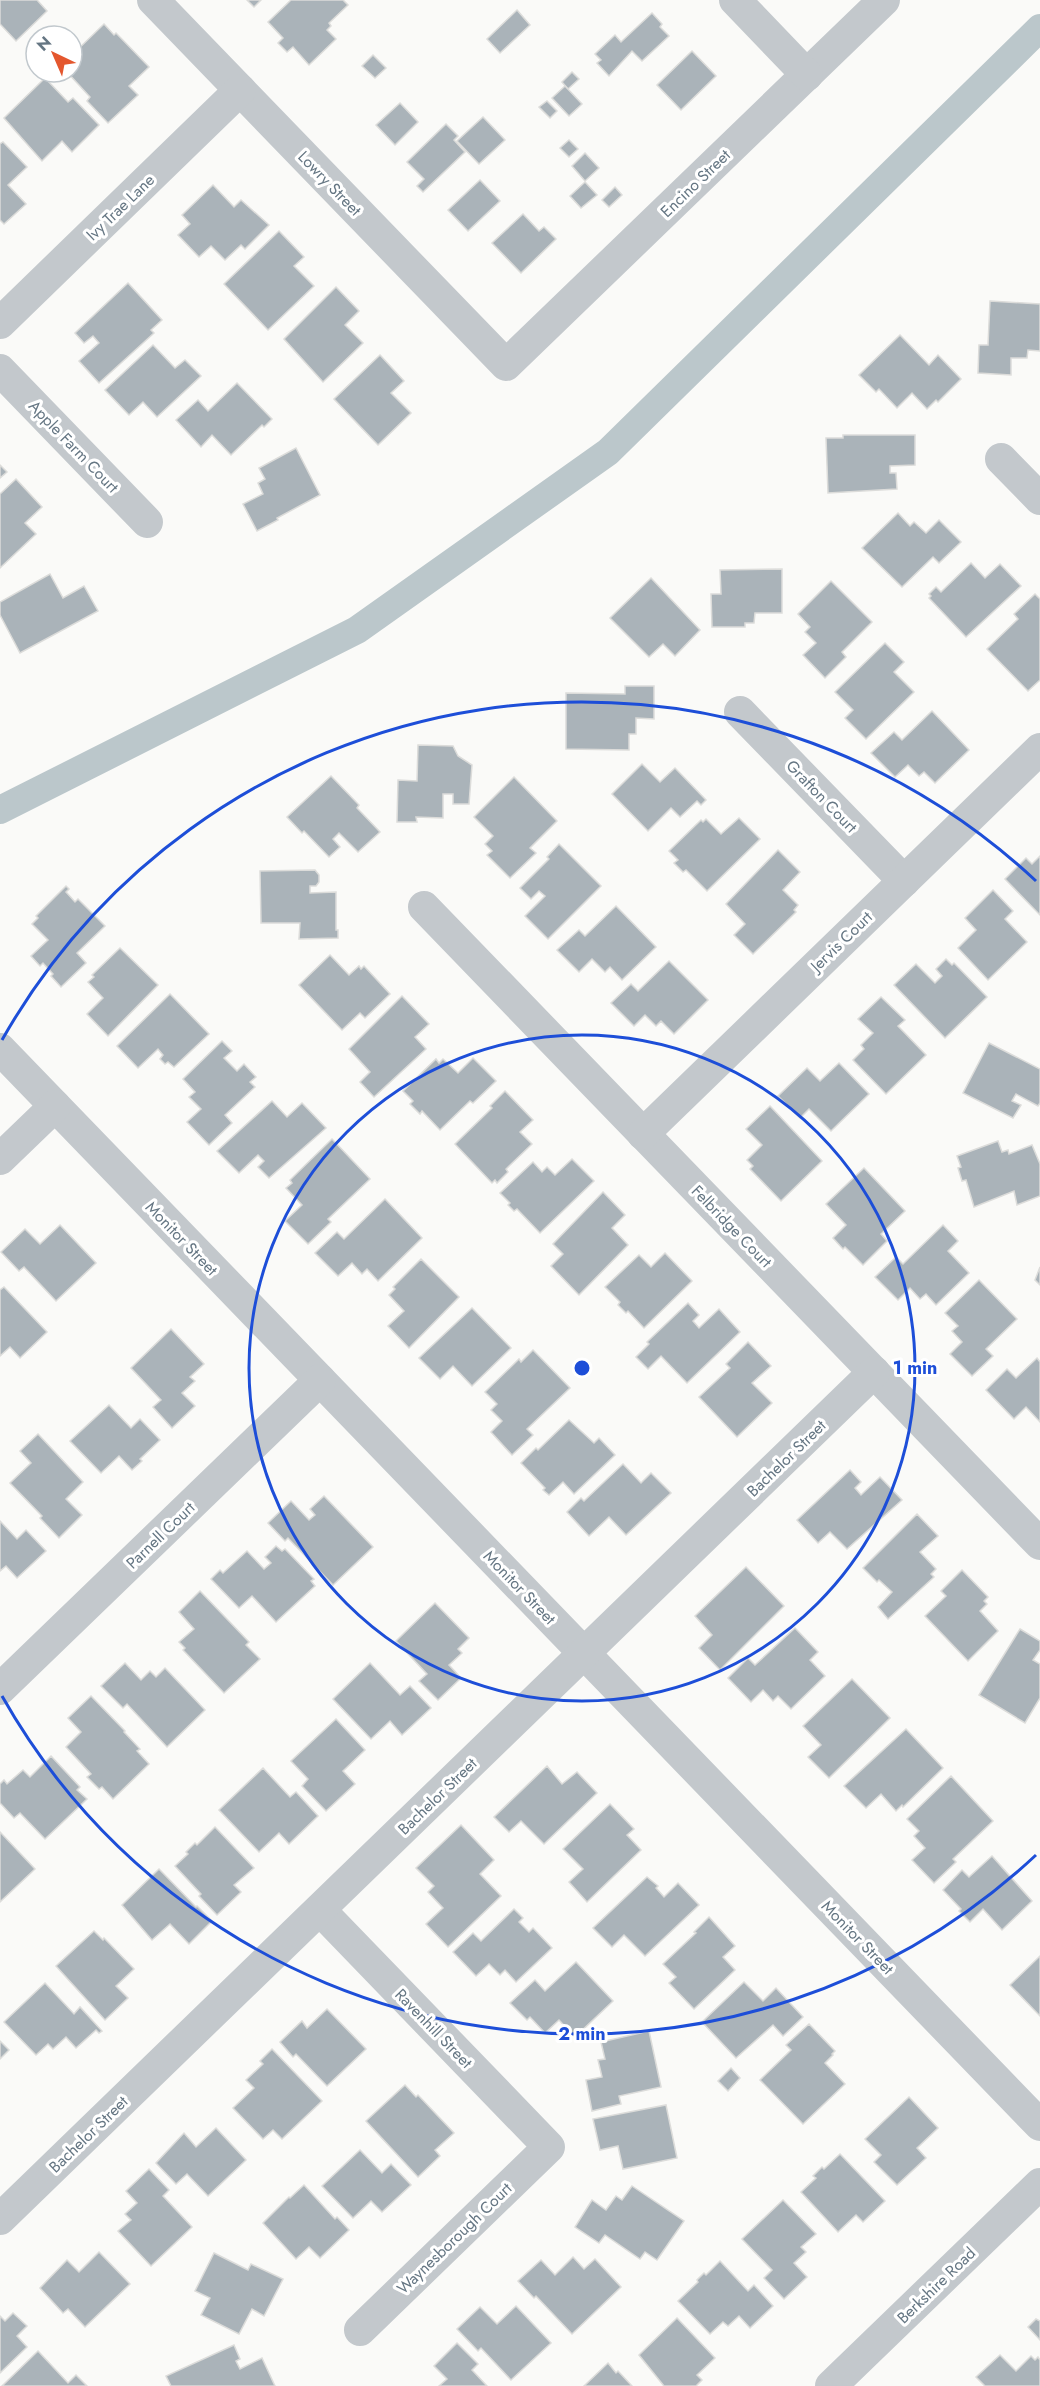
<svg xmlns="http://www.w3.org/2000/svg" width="1040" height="2386" font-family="Jost,sans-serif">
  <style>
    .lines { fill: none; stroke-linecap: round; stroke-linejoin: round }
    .canal { stroke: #bbc7cb; stroke-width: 28 }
    .building { fill: #aab3b9; stroke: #dcdcda; stroke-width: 1.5 }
    .minor { stroke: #c3c8cc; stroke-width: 32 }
    .ring { fill: none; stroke: #1d4ed8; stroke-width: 3 }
    .labels { text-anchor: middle; stroke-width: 6; stroke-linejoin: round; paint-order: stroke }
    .street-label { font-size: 16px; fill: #657683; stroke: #fff }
    .centre { fill: #1d4ed8; stroke: #fff; stroke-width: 3 }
    .ring-label { font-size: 18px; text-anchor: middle; font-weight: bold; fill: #1d4ed8; stroke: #fff; stroke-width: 6; stroke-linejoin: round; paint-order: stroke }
  </style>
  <rect width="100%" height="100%" fill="#fafaf8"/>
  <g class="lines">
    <!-- canal -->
    <polyline class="canal" points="0,810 357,630 608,452 1040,28"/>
  </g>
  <!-- building -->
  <g class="building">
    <polygon points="0,0 37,0 47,11 16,41 0,24"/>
    <polygon points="247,0 261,0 254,7"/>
    <polygon points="291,0 343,0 348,5 329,23 331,26 327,30 336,39 309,65 293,47 287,52 278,43 283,38 268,22"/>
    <polygon points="517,10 530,25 500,53 487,39"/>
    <polygon points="652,13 662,24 660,27 669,36 642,61 632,51 609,76 597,63 601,60 595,54 615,35 621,42"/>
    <polygon points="104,24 114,35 116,33 149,67 129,86 138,95 108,123 87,101 90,97 67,72 72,72 72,55"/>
    <polygon points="692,51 716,76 681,110 657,85"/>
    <polygon points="373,55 386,68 375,78 362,66"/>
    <polygon points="572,72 579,79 568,89 562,82"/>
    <polygon points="45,78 68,102 73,98 99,125 72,152 62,141 42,161 4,118"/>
    <polygon points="565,86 582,104 569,116 552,98"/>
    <polygon points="547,101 557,111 550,118 539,107"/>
    <polygon points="400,103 418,122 395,145 376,125"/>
    <polygon points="483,117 505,140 479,164 457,141"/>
    <polygon points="446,124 458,136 454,140 465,152 423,192 417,186 424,179 407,162"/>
    <polygon points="569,140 578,149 569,157 560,148"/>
    <polygon points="3,142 27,167 8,185 26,204 4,224 0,220 0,144"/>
    <polygon points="585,153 599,168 585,181 572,166"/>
    <polygon points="480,180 500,201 468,231 448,210"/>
    <polygon points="585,182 597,195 581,208 570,196"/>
    <polygon points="213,185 234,207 241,200 269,225 245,249 241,245 225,260 211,246 199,257 178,235 190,224 182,215"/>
    <polygon points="615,187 622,195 609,207 602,200"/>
    <polygon points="523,214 539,231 544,227 556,239 521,273 492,243"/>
    <polygon points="279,231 304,257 294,266 314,286 268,330 224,284"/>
    <polygon points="128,283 162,320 151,330 154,333 99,383 79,361 99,343 93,336 84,343 75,333"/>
    <polygon points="336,287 359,311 345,325 363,343 323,382 284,339"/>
    <polygon points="990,301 1040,304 1040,351 1028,350 1027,358 1011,358 1011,375 978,373 979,345 988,345"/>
    <polygon points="900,335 929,365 938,355 961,379 938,402 936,400 927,409 912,393 897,408 879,389 876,392 859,375"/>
    <polygon points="153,345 175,368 185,360 201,376 157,417 143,402 129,415 105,390"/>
    <polygon points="380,355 404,381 391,393 411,413 378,445 334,399"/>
    <polygon points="237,383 272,419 264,427 262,425 231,455 212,435 201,447 176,420 198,400 208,411"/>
    <polygon points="843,435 915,435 915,465 890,466 890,473 896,473 897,489 828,493 826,438 843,438"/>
    <polygon points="296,448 320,495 277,518 278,520 257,531 243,504 263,494 258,483 265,479 259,468"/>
    <polygon points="0,465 7,472 0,478"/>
    <polygon points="16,479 42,507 25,523 36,534 0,568 0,494"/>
    <polygon points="898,513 910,526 914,522 926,533 939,520 961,542 939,563 933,557 902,587 862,548"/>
    <polygon points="971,563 985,578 1000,564 1021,586 966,637 929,598 931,596 929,594 936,587 941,592"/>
    <polygon points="782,569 782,613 755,613 754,623 745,623 745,627 712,627 711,594 721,594 720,570"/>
    <polygon points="50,574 63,598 84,586 98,611 20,653 0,615 0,602"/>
    <polygon points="651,578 700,630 675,656 663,644 649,657 610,618"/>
    <polygon points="831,581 872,622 842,652 846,657 825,678 803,655 816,643 805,632 810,627 798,614"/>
    <polygon points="1035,594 1040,599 1040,680 1028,691 987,649 1018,619 1014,614"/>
    <polygon points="885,643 904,662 894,672 914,692 866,739 845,718 853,710 835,692"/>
    <polygon points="625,686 654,686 654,719 636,718 636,734 629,734 629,750 566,749 566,693 625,694"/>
    <polygon points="932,711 969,750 935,783 924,772 919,776 908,765 895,777 871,753 894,732 902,740"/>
    <polygon points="418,745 453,746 458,756 472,765 469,804 453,804 453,794 443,794 443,818 416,817 417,822 397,822 398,780 417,781"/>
    <polygon points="642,764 660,782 675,768 706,800 701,805 697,801 680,817 671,808 648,831 612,794"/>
    <polygon points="331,776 359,805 357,808 380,832 358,852 339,833 333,839 340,847 329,857 304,831 302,833 287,817"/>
    <polygon points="514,777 557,821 530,848 536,853 510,878 487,855 492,851 485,844 493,836 474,817"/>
    <polygon points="739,818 760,839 707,891 686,870 683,872 674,863 678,860 669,851 701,820 703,822 706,819 721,834"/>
    <polygon points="559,844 601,886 548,939 525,916 545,896 539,891 531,899 520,888 549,859 547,857"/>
    <polygon points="778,850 800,872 783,890 798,905 794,910 796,912 753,954 734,935 745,924 726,904"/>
    <polygon points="1040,856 1040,915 1005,879 1026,858 1032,864"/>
    <polygon points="315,870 319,875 319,882 316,886 310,886 310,893 336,892 336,930 338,930 338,938 299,939 300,923 261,923 260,871"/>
    <polygon points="66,886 69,889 66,892 75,902 78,899 105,926 77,953 86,963 61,987 51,976 53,974 43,963 40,966 31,956 48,940 32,924 38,918 36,916"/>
    <polygon points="993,890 1013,911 1005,919 1027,942 988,980 958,948 976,930 965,918"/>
    <polygon points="616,906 656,947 622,980 610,967 605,972 592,959 579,972 557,950 579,930 585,936"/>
    <polygon points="120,948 158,985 108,1036 87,1014 103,998 88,982 94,977 92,975"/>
    <polygon points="330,955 349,975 359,966 361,969 364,966 390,994 365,1018 360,1013 342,1030 299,985"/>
    <polygon points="946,959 952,965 954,963 987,997 945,1038 894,985 916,964 935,983 942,976 936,969"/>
    <polygon points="669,961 708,1000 674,1034 661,1021 656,1026 645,1015 634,1026 611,1003 631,984 638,991"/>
    <polygon points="170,994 209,1034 174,1067 168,1062 165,1064 160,1059 163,1055 158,1049 138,1068 117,1046"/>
    <polygon points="402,996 429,1024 415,1037 426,1049 374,1097 360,1082 370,1072 349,1049"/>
    <polygon points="881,997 905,1020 898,1026 926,1055 886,1094 853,1060 864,1049 861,1045 873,1033 858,1019"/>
    <polygon points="222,1041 232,1051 224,1058 237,1071 244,1064 256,1077 250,1082 255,1087 225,1115 232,1123 209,1145 187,1122 201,1109 189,1097 195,1092 183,1079"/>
    <polygon points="989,1043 1040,1069 1040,1103 1038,1106 1016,1094 1012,1101 1021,1105 1013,1118 963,1093"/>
    <polygon points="473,1058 496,1081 473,1103 470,1101 440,1130 422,1111 420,1114 410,1104 413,1101 403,1091 436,1059 439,1063 443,1059 458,1073"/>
    <polygon points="839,1063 869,1094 831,1131 809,1109 800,1118 778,1096 807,1068 820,1081"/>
    <polygon points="505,1091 533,1120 520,1132 532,1144 506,1169 508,1172 497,1183 495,1180 492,1183 455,1144 492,1108 490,1106"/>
    <polygon points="272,1101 287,1117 302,1103 326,1128 269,1178 258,1167 264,1161 258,1155 239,1173 217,1151"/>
    <polygon points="770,1106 822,1161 781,1201 750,1169 753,1166 747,1160 762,1145 746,1129"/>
    <polygon points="332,1139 370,1179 328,1219 331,1222 308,1244 285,1221 302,1205 286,1188 292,1183 290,1180"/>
    <polygon points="998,1141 1002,1152 1008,1150 1009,1154 1032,1145 1040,1164 1040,1196 1017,1205 1014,1191 974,1207 966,1180 962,1181 958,1168 961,1167 957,1156"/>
    <polygon points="572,1159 594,1181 540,1233 517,1209 514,1211 508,1205 510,1203 500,1193 533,1162 542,1172 547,1167 555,1175"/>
    <polygon points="864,1168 905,1211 881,1234 887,1241 863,1265 845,1247 843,1249 833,1238 846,1225 826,1204"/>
    <polygon points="603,1192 625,1215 612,1228 628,1245 579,1295 551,1266 563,1254 553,1244"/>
    <polygon points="385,1199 422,1238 378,1281 367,1269 362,1274 352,1263 338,1276 315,1253 337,1232 344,1239"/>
    <polygon points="60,1225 96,1263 56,1301 24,1267 19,1271 1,1252 25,1229 40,1244"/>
    <polygon points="943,1225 958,1241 948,1251 969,1273 936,1305 926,1294 920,1299 910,1288 898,1300 875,1277 896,1257 903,1264"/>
    <polygon points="665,1253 692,1281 644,1328 628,1311 626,1313 618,1305 620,1302 605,1287 639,1255 651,1267"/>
    <polygon points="421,1259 459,1297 409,1348 388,1326 404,1311 389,1295 395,1289 393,1287"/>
    <polygon points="1040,1267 1040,1285 1035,1280"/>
    <polygon points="979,1280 1017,1319 986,1349 993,1356 972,1376 950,1354 962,1342 952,1331 958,1326 945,1313"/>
    <polygon points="4,1287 47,1332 20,1358 10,1347 0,1356 0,1290"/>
    <polygon points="688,1303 699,1315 693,1321 699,1328 719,1309 740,1332 687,1383 661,1356 648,1369 636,1357 649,1344 647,1342"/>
    <polygon points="472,1308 511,1348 472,1386 453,1366 440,1379 419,1358"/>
    <polygon points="171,1329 204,1364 190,1377 195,1381 182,1393 195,1406 172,1428 153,1407 161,1400 131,1368"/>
    <polygon points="748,1342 771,1366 752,1383 772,1403 737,1437 699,1397 730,1368 726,1364"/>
    <polygon points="533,1350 570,1388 527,1429 533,1435 512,1455 491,1432 502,1421 491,1410 497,1404 485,1392 519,1359 521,1362"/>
    <polygon points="1037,1358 1040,1362 1040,1422 1026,1407 1014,1419 986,1390 1007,1369 1016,1378"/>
    <polygon points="109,1405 131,1428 140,1419 160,1440 140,1459 142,1461 132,1470 119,1456 101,1473 70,1441"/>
    <polygon points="569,1420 594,1443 599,1438 615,1455 574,1494 563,1482 549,1495 543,1490 545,1488 521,1463 536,1448 538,1450"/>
    <polygon points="38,1434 83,1482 66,1499 82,1515 59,1538 40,1518 42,1516 10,1483 31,1463 20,1451"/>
    <polygon points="623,1464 641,1483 651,1473 671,1493 626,1535 609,1517 589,1536 567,1512 581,1498 584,1501"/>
    <polygon points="850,1470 861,1482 855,1488 861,1495 880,1477 902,1500 847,1549 830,1532 818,1543 797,1520"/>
    <polygon points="324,1496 373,1547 333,1585 288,1538 285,1541 268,1523 291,1501 309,1520 315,1515 310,1509"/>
    <polygon points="917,1514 938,1536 920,1552 936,1569 931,1574 934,1577 888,1619 878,1607 892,1592 879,1580 877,1582 863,1568"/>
    <polygon points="0,1521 17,1539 26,1530 46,1551 17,1578 6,1566 0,1571"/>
    <polygon points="276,1546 282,1551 285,1549 314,1579 311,1581 315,1586 276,1622 252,1596 239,1608 211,1579 220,1570 223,1573 247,1551 264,1569 271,1563 265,1557"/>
    <polygon points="746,1567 784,1606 720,1670 699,1648 712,1635 695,1616"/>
    <polygon points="962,1570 988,1597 984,1601 987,1604 980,1611 998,1631 968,1661 925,1616 946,1596 941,1591"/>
    <polygon points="200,1591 249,1642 246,1645 260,1659 224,1693 183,1650 185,1648 179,1642 194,1629 179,1612"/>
    <polygon points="435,1603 469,1638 458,1649 462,1653 449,1665 461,1678 438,1700 419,1681 427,1674 396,1641"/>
    <polygon points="795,1628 818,1652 810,1660 825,1676 791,1709 778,1696 773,1701 763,1690 751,1702 728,1678 748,1658 755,1665"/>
    <polygon points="1020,1629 1040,1641 1040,1650 1033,1660 1040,1664 1040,1698 1025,1723 979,1695"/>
    <polygon points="125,1663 141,1680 150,1671 156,1677 165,1668 205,1710 167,1747 127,1704 123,1708 101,1686"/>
    <polygon points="370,1663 400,1695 410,1686 431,1708 402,1735 390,1721 371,1739 333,1699"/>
    <polygon points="852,1679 890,1718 829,1778 808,1757 821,1745 803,1726"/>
    <polygon points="91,1696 125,1731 124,1732 140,1749 137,1751 149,1764 113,1799 102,1787 99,1789 87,1777 91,1774 66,1747 81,1732 68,1718"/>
    <polygon points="336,1719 365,1750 343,1771 355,1784 326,1811 302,1786 308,1779 291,1761"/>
    <polygon points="906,1729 943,1768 903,1807 902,1805 896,1811 881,1794 866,1808 844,1786"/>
    <polygon points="51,1756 80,1787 77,1790 87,1799 45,1839 20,1813 14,1818 0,1803 0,1784 4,1780 7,1784 23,1770 30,1777"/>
    <polygon points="547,1766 562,1784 577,1772 597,1793 544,1844 521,1821 509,1832 494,1817"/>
    <polygon points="263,1768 290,1797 296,1792 318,1816 289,1844 279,1833 259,1852 219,1810"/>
    <polygon points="951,1776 993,1821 953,1859 956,1862 934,1883 912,1860 925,1848 914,1836 919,1831 907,1819"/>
    <polygon points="610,1804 634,1829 627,1835 641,1850 587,1902 569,1882 583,1869 563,1849"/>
    <polygon points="461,1825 494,1860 480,1874 501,1896 448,1947 426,1924 443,1908 428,1892 434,1886 416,1868"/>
    <polygon points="215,1827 254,1868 234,1885 241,1892 217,1915 199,1896 201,1894 175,1866 188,1854 186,1852 195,1843 197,1845"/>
    <polygon points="0,1832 35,1869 0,1902"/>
    <polygon points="992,1856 1032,1901 1002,1930 983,1909 970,1922 959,1911 961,1909 943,1890 962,1870 969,1877"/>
    <polygon points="159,1869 196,1907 197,1906 212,1921 189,1944 170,1924 152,1940 122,1905"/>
    <polygon points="647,1877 658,1886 656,1888 664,1897 678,1883 699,1905 645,1956 624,1935 612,1947 593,1928"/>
    <polygon points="514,1909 523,1918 519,1922 529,1932 533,1928 552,1948 516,1982 505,1970 500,1975 489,1964 476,1976 453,1952 473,1933 481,1941"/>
    <polygon points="709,1917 735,1946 723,1957 735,1970 694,2009 669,1983 676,1977 663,1964 696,1933 694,1932"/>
    <polygon points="94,1931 103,1940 104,1938 134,1969 116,1986 128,1998 105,2020 56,1966"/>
    <polygon points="1040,1956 1040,2016 1010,1985"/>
    <polygon points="576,1962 613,2001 575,2037 559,2020 545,2033 530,2017 527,2020 510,2003 535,1980 545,1991"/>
    <polygon points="744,1982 763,2001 776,1988 803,2017 783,2036 773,2025 736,2058 702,2022"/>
    <polygon points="45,1983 74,2014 80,2007 102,2031 99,2033 96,2030 76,2048 66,2037 53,2049 48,2044 36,2055 4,2022"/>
    <polygon points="327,2009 366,2049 327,2086 296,2054 293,2057 280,2042 302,2021 307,2028"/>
    <polygon points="809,2024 835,2051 832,2054 833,2055 825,2063 845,2084 803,2124 760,2080 791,2050 786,2045"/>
    <polygon points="649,2031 661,2087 619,2096 621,2104 592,2111 586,2080 602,2077 598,2060 605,2059 601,2042"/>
    <polygon points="0,2041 9,2050 0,2059"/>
    <polygon points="272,2049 322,2101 282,2139 273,2130 263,2139 233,2108 254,2088 246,2080 263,2064 260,2061"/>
    <polygon points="731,2068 740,2078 728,2091 718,2081"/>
    <polygon points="405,2085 416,2097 418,2095 454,2133 435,2150 440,2156 418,2177 366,2121"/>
    <polygon points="909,2097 938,2128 917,2148 926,2158 897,2185 874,2162 881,2155 865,2139"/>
    <polygon points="666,2105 677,2158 623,2169 618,2146 600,2150 593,2119"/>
    <polygon points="216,2128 246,2160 208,2196 187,2174 176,2184 156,2163 184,2133 196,2147"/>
    <polygon points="360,2150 382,2173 391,2164 411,2185 382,2212 371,2201 353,2218 322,2186"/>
    <polygon points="840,2154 885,2201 863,2222 856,2215 838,2232 801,2192 816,2178 813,2176 822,2167 824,2169"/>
    <polygon points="149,2169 169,2190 163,2196 192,2227 151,2266 118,2231 131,2220 125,2214 137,2203 126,2191"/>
    <polygon points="304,2185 335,2219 337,2217 349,2230 320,2258 309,2247 296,2259 263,2223 289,2197 290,2198"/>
    <polygon points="632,2186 684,2221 657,2260 645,2252 640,2259 605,2235 599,2243 575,2227 592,2200 606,2210 616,2196 622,2200"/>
    <polygon points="783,2200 816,2234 801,2247 806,2252 794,2263 807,2277 784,2299 764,2278 772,2270 742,2239"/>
    <polygon points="99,2252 130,2284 85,2327 68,2309 63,2313 40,2288 67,2260 79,2272"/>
    <polygon points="214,2253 248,2270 251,2264 283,2279 264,2316 252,2309 239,2334 201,2315 210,2298 195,2291"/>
    <polygon points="573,2257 584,2269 595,2259 621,2287 572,2334 536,2296 534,2298 518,2281 541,2260 555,2275"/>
    <polygon points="720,2261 748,2291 754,2285 773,2306 750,2328 739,2316 728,2326 723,2322 710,2334 678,2301 698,2282 697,2280 704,2273 706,2275"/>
    <polygon points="516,2306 551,2343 511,2380 481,2348 478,2351 457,2329 480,2307 497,2324"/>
    <polygon points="13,2313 27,2326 17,2336 27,2347 0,2373 0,2316 5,2321"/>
    <polygon points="677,2318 715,2358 697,2375 702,2380 696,2386 664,2386 639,2355"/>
    <polygon points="1036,2319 1040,2321 1040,2340 1028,2327"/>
    <polygon points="457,2343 478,2364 472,2370 487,2386 439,2386 447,2379 434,2366"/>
    <polygon points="234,2345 240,2359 236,2361 240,2369 262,2358 275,2386 171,2386 166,2376"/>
    <polygon points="38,2351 68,2383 76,2375 87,2386 2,2386"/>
    <polygon points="1000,2355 1016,2371 1031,2356 1035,2360 1038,2357 1040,2360 1040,2386 985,2386 976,2377"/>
    <polygon points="608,2363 616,2373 618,2371 632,2386 584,2386"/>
  </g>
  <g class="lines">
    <!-- minor -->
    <g class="minor">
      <polyline points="153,0 506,365 884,0"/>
      <polyline points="735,0 807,75"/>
      <polyline points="0,323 240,90"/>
      <polyline points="0,370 147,522"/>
      <polyline points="1001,459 1040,499"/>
      <polyline points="740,712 904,881"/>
      <polyline points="424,907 1040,1544"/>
      <polyline points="0,1049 1040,2125"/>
      <polyline points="643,1134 1040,749"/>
      <polyline points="0,1159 55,1106"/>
      <polyline points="0,1689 320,1380"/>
      <polyline points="320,1910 549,2147 360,2330"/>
      <polyline points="0,2219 874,1372"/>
      <polyline points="831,2386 1040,2184"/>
    </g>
  </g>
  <!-- distance rings -->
  <g class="ring">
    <circle cx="582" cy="1368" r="333"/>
    <path d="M1036 1855A666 666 0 0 1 2 1696M2 1040A666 666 0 0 1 1036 881"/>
  </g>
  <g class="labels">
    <!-- street labels -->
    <g class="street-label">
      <text transform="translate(330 183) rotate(46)" y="6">Lowry Street</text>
      <text transform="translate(695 183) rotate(-44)" y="6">Encino Street</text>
      <text transform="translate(120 207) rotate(-44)" y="6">Ivy Trae Lane</text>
      <text transform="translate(74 446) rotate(46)" y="6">Apple Farm Court</text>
      <text transform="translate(822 796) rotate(46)" y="6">Grafton Court</text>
      <text transform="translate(841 941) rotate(-44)" y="6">Jervis Court</text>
      <text transform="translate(732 1226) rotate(46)" y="6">Felbridge Court</text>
      <text transform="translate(182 1238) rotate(46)" y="6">Monitor Street</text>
      <text transform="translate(786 1458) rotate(-44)" y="6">Bachelor Street</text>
      <text transform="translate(160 1535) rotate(-44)" y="6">Parnell Court</text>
      <text transform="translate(520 1587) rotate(46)" y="6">Monitor Street</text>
      <text transform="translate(437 1796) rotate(-44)" y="6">Bachelor Street</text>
      <text transform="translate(858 1937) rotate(46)" y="6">Monitor Street</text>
      <text transform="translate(434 2028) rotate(46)" y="6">Ravenhill Street</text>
      <text transform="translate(88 2134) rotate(-44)" y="6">Bachelor Street</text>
      <text transform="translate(454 2238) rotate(-44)" y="6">Waynesborough Court</text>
      <text transform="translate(936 2285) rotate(-44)" y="6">Berkshire Road</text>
    </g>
  </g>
  <circle cx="582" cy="1368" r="9" class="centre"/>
  <g class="ring-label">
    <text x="915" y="1374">1 min</text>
    <text x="582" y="2040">2 min</text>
  </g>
  <!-- north arrow -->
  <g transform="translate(54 54) rotate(316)"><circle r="28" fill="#ffffff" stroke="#c1c8cd" stroke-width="1.5"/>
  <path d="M0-4.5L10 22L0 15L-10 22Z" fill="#e4572e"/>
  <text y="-9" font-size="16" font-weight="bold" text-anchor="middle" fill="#657683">N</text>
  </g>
</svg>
